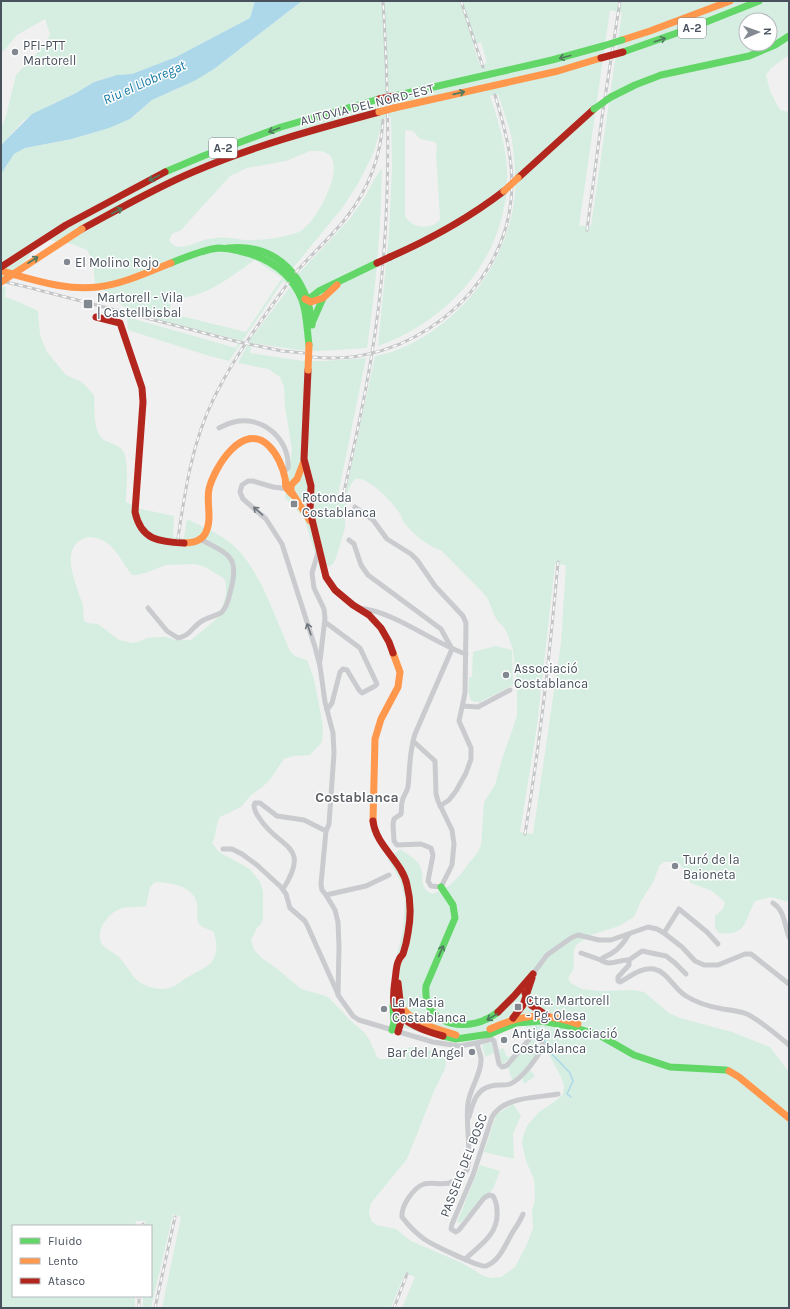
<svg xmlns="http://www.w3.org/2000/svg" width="790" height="1309" font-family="Karla,sans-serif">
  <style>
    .green { fill: #d6eee1; fill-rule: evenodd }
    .water { fill: #acd8ea }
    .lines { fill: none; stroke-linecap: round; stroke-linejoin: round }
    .stream { stroke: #acd8ea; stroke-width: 1.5 }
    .street { stroke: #cacbce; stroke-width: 5 }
    .fast { stroke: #63d668; stroke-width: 7 }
    .slow { stroke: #ff974d; stroke-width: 7 }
    .jam { stroke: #b3261e; stroke-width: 7 }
    .rail-casing { stroke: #c5c6c8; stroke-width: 3 }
    .rail { stroke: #fff; stroke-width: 1.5; stroke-dasharray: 4.5; stroke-linecap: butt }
    .fast-bridge { stroke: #63d668; stroke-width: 7 }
    .slow-bridge { stroke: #ff974d; stroke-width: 7 }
    .jam-bridge { stroke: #b3261e; stroke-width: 7 }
    .oneway { stroke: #507960 }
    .oneway2 { stroke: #6f767e }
    .poi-dot { fill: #838990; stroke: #fff; stroke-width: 1.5 }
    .labels { text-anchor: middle; stroke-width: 3; stroke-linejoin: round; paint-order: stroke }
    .shield { fill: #fff; stroke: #7f858d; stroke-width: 1 }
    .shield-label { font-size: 12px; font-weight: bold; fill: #48515c }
    .poi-label { font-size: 13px; fill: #48515c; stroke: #fff; text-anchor: start }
    .street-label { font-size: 13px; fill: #48515c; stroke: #fff }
    .water-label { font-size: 14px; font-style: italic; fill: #1479a3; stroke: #fff }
    .neighbourhood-label { font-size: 14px; font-weight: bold; fill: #5c5f64; stroke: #fff }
  </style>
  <rect width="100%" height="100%" fill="#f0f0f0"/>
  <!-- green -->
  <g class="green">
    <polygon points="1,1 255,1 250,18 176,57 132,74 117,75 94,82 76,93 46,107 24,120 1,145 1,128 6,116 16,75 38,52 46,42 50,34 45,19 17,35 3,52 1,50"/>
    <path d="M302,1H789V55L771,68L766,75L770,91L780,110L789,112V902L771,897L755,901C744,921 748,936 719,933L715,928V916L723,909L725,902L712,891L691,883L680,864L675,862H664L659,866L654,881L641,901L634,917L619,926L591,935L576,945L574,950V968L568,978L571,983L582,989L599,991L633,990L644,992L669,1013L680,1018L732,1032L770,1047L789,1072V1308H402L415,1277L405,1273L391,1308H162L181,1217L173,1214L151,1308H143V1296H151V1226H145V1221H136L135,1226H13V1296H135V1308H1V286L6,287L5,297L19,302L38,311L40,335L47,352L66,375L82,382L94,395C95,408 92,434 106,441C113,444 121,446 124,453C129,462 126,491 126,502L141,509L174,516L173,537L184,538L187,519C203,527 221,534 234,546C261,571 275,618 290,651L295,656L307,660L314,679L320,710L323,728L322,742L310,755L293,756L284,759L269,781L261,788L251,795L241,807L220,817C215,825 217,835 212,843L219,852L250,869L260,882L263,891V917L262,923L257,928L251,940L254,950L263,959L275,967L301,989L326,996L329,998L350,1020L365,1033L370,1041L377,1057L380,1059H386L389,1058L402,1048L416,1047L436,1052L444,1057L446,1062L445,1069L434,1091L407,1159L371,1203L369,1213L372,1222L377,1225L396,1229L411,1241L462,1263L484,1276L491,1278L501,1277L515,1267L527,1244L533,1228L532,1212L535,1199L534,1179L526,1161L522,1143L523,1137L527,1126L539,1112L557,1100L563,1094L564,1086L561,1077L545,1047L523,1024L506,1028L469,1043L442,1039L399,1026L392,1015L389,1005L395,964L403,929L405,899L400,880L388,859L400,849C406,853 413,857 418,863C427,874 416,888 433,894L450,885L460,875L469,863L478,852L481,845L484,802L495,785L502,759L513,728L517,715V685L513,650L508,635L505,629L496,619L487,597L441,550C432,549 412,533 406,525C403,522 402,518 400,514C393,503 369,476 355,479L351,484L347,495L345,511V528L336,558L333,564L330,566L320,569L304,518L285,498L292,449L285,407L284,387L280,377L268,369L238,363L250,340L290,287L283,281L229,361L206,355L128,330L127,317L236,348L239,340L127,312V309L95,283L93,262L87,250L72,244L39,238L29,257L6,280L1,278V174L14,154L25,148L72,139L90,134L130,119L152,100L177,89L214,69ZM610,10L622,13L591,226H579ZM746,20H770V44H746ZM481,42L487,63L480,65L473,45ZM498,94C502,106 506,118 510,131C514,147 516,175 515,191C514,220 500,256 484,279C462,313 416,350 375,356L344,501L337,500L366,358L323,361H303L250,353L252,343L299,350L318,351L367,348C376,286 381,230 382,168L375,178L365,197L349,220L298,274L293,268L343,207L359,182L373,154L382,124V119L391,117L392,167L389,233L378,346C457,318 516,244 506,158C503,137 497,116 490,96ZM406,130L413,131L420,139L435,142L437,145L436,153L440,218L439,221C429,230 411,228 405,216V133ZM310,151C316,151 323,150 328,154C347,167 315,225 299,232C287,237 260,241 247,240C241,240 235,238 229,238C222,237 215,238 208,239C196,241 178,255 169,240L172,234L181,230L230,176L247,168L286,161ZM255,260L282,278L246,332L169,313L172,298C203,300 230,277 255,260ZM88,537C114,538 118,558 132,575H136L145,573L166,565L194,564L203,566L220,576L224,579L226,583V594L220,616L191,640H176L166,637H157L148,638L138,642L133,643L119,640L98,624L88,623L84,621C83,615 84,608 82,602C75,582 58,545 88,537ZM555,564L566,565L561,643L533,834L520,832L537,726ZM155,882C171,883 192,885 197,903C198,909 196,916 198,922C201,928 209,929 214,932C217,944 218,953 211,963C204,969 196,972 188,977C182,980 178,985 172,987C162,991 146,988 138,981C130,974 126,964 119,957C114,952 106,950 102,944C94,931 109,912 122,908C130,906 138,908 146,906L150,887Z"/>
    <path d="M496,646L512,650L513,685L480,702C465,704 469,687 469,677H472L473,652Z"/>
    <path d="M535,1038L541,1044C539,1059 524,1071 512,1080L508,1067L531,1039Z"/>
    <polygon points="492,1042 494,1053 485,1057 482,1045"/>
    <polygon points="503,1048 507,1057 513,1055 503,1064 501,1062 498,1050"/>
    <polygon points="530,1070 535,1076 524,1084 522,1078"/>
    <polygon points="513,1104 521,1116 513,1133 514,1159 484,1152 496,1115"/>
    <polygon points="480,1165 500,1171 493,1189 460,1223 457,1222"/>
  </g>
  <!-- water -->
  <polygon class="water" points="255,1 302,1 214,69 194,81 152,100 130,119 109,128 72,139 25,148 14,154 1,174 1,145 32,114 76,93 94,82 117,75 132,74 176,57 250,18"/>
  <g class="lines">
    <!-- stream -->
    <polyline class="stream" points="536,1027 535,1033 542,1036 552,1054 570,1073 573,1081 567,1094 571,1097"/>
    <!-- street -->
    <g class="street">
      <path d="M219,428C223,426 229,423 234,422C262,415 290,439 288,468L283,473"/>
      <path d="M288,489L273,487L253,481H248L242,485L240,492L243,499L266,519L282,544L315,647L320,666L325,702L333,733L334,753L329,824L326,831L321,884L322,890L326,895L335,910L338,922L339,946L338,995L353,1016L359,1020L433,1042L459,1046L477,1043C478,1048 480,1053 481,1058C482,1073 470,1088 468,1103C465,1125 472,1148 467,1170C462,1175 456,1181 449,1183C441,1185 432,1182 424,1184C413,1188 401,1206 402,1217C408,1225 416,1233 424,1239C431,1244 480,1268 486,1266C499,1261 505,1246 511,1235C515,1228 520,1222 523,1214"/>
      <polyline points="355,507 373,520 387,539 411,554 417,560 435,586 463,616 466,623 465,693 459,721 471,748 471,759 466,773 456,791 449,800 440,806"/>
      <path d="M349,540L354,544L361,565L368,575L441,629L452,649L415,734C409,752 410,769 408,787C407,792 403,796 402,802C401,806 402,810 401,814L394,819L393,824L394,841L397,845L421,844L431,848L433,855L428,881L431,886L441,887L452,865L454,844L452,830L438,801L436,794L435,761L413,741"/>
      <polyline points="319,549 312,573 314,588 324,609 325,618 320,661"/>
      <path d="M148,608L167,631L178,638C190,636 192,627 202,621C208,617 217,616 222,612C228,606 229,597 231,589C240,555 227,554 200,539"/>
      <path d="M359,608C396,612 431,642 466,654"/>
      <polyline points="325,622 360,648 377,684 375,686 362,693 359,690 347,670 343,669 340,672 332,703 327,710"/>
      <polyline points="463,706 478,707 510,690"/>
      <polyline points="223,849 232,849 242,854 257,865 281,887 286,894 290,908 305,921 308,927 338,994"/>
      <path d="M283,889C312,844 279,849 260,819C257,815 254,811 254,805L255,803H260L277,816L304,820L326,831"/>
      <polyline points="326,895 366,886 389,875"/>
      <path d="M773,903C785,911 784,924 789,937"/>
      <polyline points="664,933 679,909 707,932 718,944"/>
      <path d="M629,934C625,941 619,949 612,953C608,956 604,956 601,960C610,967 620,959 629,960V965L618,977V981L620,982C631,976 642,967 654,969C668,972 674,989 686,996C697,1003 711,1007 723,1009C731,1010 740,1011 747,1014C761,1021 777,1035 789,1045"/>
      <polyline points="581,953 601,960"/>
      <polyline points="629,960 642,951 666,956 675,963 686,974"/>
      <polyline points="533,974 547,955 571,938 578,935 599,940 611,940 648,927 657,929 664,933 682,947 695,961 704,965 718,965 745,954 751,954 789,984"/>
      <path d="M469,1117C473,1104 475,1090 491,1086C497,1084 504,1086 510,1084C522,1079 538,1057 543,1046C542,1039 538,1035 531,1037L509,1063L506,1066L502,1067L499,1064L494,1041L492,1039L477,1043"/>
      <path d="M465,1259C480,1245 499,1234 497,1211C497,1205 496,1201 493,1196L489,1195L484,1198L459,1230L456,1232L451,1229L452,1224L473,1175L492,1117C504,1096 537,1098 558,1094"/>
    </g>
    <!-- fast -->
    <g class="fast">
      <polyline points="623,52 691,28 759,1"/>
      <polyline points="394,96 552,60 603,46"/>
      <polyline points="611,97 635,85 661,75 749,56 775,45 789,36"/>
      <polyline points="165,172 203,156 281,127 379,99"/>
      <path d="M228,248C278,243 308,278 312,325"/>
      <path d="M171,263C186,257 202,250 218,248C225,248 232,249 239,251C267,257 291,272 302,300C307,314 307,330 309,345"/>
      <polyline points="308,304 309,299 319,291 377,263"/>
      <polyline points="312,323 323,298"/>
      <path d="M441,887L453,905L455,918L426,986C422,1028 472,1034 498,1012"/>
      <polyline points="392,1030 394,1022 393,1007"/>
      <polyline points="443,1036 456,1039 490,1034 516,1023 541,1021 569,1026 599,1035 634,1055 670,1067 726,1070 729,1071"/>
    </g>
    <!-- slow -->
    <g class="slow">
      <polyline points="622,40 650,31 730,1"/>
      <polyline points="394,108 558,71 601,58"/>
      <path d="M1,271C32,279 65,291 98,287C123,284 148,272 171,263"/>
      <polyline points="305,299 311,302 323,298 337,285"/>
      <polyline points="304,461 297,479 291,485 291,491 310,521"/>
      <path d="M184,543C192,543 201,541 205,534C213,520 206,503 209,489C214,468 243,420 269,446C277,454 283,467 285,478C286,481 285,485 286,487C287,490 290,492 292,494"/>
      <polyline points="373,821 375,739 381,719 398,687 400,672 393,653"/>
      <path d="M401,1006C413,1024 437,1029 456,1035"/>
      <path d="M490,1029C522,1014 545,1012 578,1024"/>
      <polyline points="729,1071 739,1077 789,1118"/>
    </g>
    <!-- jam -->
    <g class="jam">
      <polyline points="518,178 594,109"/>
      <path d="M82,229C119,209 155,188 193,172C253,146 316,129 379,112"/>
      <path d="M390,257C431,239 469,218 504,191"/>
      <polyline points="1,267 66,225 165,172"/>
      <path d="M96,317L120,323L142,388L143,402L135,512C141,540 159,542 184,543"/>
      <polyline points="308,370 304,459 311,486 310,511 326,577 335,590 353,605 369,615 381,628 389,642 393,653"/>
      <path d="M373,821C376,846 402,861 407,885C411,901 411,917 408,933C407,940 405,948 403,954C401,956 399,959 398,962C396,967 396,974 395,980C394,987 393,997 394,1004C397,1022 428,1032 443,1036"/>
      <polyline points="398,983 402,1018 398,1032"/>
      <polyline points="525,993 531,1005 546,1015"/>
      <polyline points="498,1012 514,996 533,974"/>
      <polyline points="513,1018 523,1005 532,978"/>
    </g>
    <defs>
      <g id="rail">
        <polyline points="461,1 483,67"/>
        <polyline points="587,230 602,117 620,1"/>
        <path d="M296,272C312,254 331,237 346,218C368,190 381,156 383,120"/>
        <polyline points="1,281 23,286 239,342 282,351 304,353"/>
        <path d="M313,357C407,368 502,294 511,200C515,164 505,129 495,95"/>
        <path d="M342,501C358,429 374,358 381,284C391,190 389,96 383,1"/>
        <path d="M178,538C185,491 192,443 213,400C233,358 261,321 288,283"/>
        <path d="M525,834C540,743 550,653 558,562"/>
        <polyline points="143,1226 143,1224"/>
        <polyline points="139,1308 139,1296"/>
        <polyline points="155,1308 175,1217"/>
        <polyline points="394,1308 407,1274"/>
      </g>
    </defs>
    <!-- rail casing -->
    <use href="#rail" class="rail-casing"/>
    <!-- rail -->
    <use href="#rail" class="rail"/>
    <!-- fast-bridge -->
    <g class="fast-bridge">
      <polyline points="603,46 622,40"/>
      <polyline points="594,109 611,97"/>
    </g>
    <!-- slow-bridge -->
    <g class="slow-bridge">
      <polyline points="379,112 394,108"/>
      <polyline points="504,191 518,178"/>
      <polyline points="1,282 82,229"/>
      <polyline points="308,370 309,345"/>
    </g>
    <!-- jam-bridge -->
    <g class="jam-bridge">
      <polyline points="601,58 623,52"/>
      <polyline points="379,99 394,96"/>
      <polyline points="377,263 390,257"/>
    </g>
  </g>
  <!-- one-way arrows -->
  <defs><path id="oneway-shaft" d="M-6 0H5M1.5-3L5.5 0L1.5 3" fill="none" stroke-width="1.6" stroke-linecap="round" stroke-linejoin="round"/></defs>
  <g class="oneway">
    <use href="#oneway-shaft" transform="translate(660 40) rotate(-18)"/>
    <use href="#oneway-shaft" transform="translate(565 57) rotate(165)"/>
    <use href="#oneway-shaft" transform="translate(459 93) rotate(-13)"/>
    <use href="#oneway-shaft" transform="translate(274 130) rotate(160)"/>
    <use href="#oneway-shaft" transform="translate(154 178) rotate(152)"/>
    <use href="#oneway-shaft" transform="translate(117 211) rotate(-28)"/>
    <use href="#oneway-shaft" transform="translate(33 260) rotate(-33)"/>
    <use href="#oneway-shaft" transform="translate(441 951) rotate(-67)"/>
    <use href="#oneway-shaft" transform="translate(492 1017) rotate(149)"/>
  </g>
  <g class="oneway2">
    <use href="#oneway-shaft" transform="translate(258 511) rotate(-139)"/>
    <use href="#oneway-shaft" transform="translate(309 629) rotate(-109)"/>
  </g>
  <!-- markers -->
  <g class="poi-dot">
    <circle cx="15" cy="52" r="4"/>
    <circle cx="67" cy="262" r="4"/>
    <rect x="83" y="299" width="10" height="10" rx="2"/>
    <rect x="290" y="500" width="8" height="8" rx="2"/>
    <circle cx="506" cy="675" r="4"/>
    <circle cx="675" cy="866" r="4"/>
    <rect x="514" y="1003" width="8" height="8" rx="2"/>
    <circle cx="384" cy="1009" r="4"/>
    <circle cx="504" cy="1040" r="4"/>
    <circle cx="472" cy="1052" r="4"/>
  </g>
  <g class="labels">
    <!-- shield labels -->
    <g class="shield">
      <rect x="678" y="18" width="28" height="20" rx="3"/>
      <rect x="209" y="138" width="28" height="20" rx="3"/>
    </g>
    <g class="shield-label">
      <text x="692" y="32">A-2</text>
      <text x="223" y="152">A-2</text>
    </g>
    <!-- poi labels -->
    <g class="poi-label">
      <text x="23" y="50">PFI-PTT<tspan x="23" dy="15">Martorell</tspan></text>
      <text x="75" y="267">El Molino Rojo</text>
      <text x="97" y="302">Martorell - Vila<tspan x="97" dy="15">| Castellbisbal</tspan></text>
      <text x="302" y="502">Rotonda<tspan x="302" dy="15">Costablanca</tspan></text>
      <text x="514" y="673">Associació<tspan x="514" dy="15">Costablanca</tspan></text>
      <text x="683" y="864">Turó de la<tspan x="683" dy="15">Baioneta</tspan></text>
      <text x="526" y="1005">Ctra. Martorell<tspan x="526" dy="15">- Pg. Olesa</tspan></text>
      <text x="392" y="1007">La Masia<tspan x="392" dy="15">Costablanca</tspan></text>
      <text x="512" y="1038">Antiga Associació<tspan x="512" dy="15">Costablanca</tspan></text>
      <text x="464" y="1057" text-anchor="end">Bar del Angel</text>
    </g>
    <!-- street labels -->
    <g class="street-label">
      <text transform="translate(367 104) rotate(-14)" y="5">AUTOVIA DEL NORD-EST</text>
      <text transform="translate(463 1165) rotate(-69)" y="5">PASSEIG DEL BOSC</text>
    </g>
    <!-- water labels -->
    <g class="water-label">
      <text transform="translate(144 82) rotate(-24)" y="5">Riu el Llobregat</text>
    </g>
    <!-- neighbourhood labels -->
    <g class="neighbourhood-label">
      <text x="357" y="802">Costablanca</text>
    </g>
  </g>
  <!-- border -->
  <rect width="790" height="1309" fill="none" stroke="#48515c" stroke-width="4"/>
  <!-- legend -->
  <rect x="12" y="1225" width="140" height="72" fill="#ffffff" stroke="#b6b9be"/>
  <rect x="20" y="1238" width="20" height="6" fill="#63d668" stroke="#b6b9be"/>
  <text x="48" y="1245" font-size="12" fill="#48515c">Fluido</text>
  <rect x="20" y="1258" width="20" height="6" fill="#ff974d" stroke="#b6b9be"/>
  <text x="48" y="1265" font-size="12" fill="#48515c">Lento</text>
  <rect x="20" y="1278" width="20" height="6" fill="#b3261e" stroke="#b6b9be"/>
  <text x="48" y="1285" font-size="12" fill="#48515c">Atasco</text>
  <!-- north arrow -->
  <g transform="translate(758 32) rotate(88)"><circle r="19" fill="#ffffff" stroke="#b6b9be"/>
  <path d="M0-3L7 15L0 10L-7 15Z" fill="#838990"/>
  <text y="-6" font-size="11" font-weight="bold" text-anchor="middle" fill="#48515c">N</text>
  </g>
</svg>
